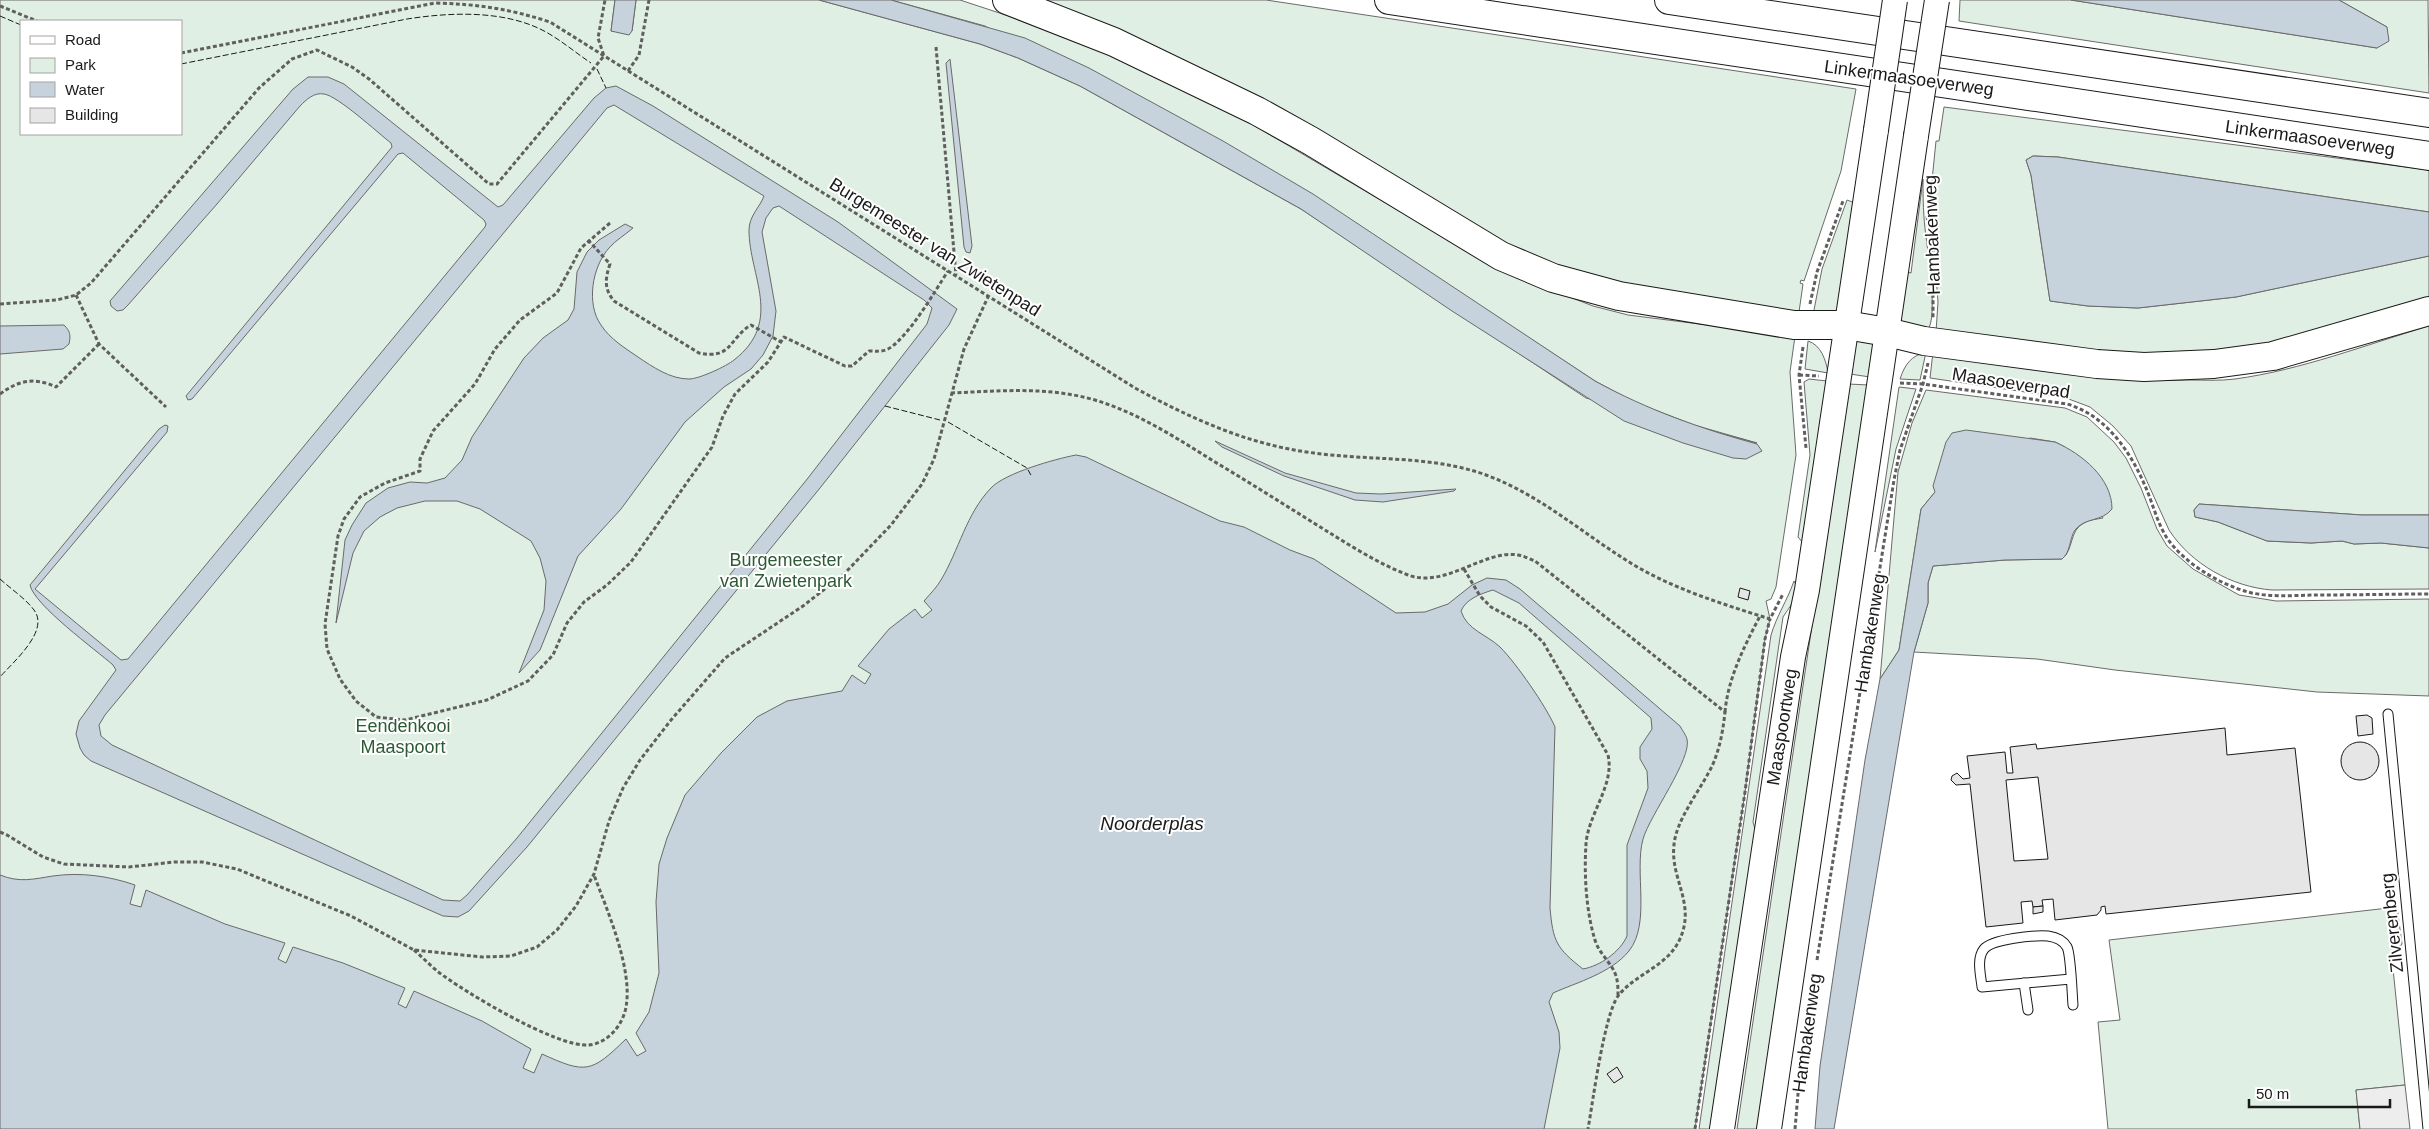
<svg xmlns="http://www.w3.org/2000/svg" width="2429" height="1129" font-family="Arial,sans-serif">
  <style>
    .green { fill: #e0efe3; stroke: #6a6a6a; fill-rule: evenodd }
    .parking { fill: #ededed; stroke: #6a6a6a }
    .water { fill: #c6d2dc; stroke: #6a6a6a; fill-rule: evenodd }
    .building { fill: #e6e6e6; stroke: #1a1a1a; fill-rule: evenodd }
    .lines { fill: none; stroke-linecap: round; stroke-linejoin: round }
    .lane-casing { stroke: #1a1a1a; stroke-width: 11 }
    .secondary-casing { stroke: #1a1a1a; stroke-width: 26 }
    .highway-casing { stroke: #1a1a1a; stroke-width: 30 }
    .path { stroke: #5f5f5f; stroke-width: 3; stroke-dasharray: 4 2.5; stroke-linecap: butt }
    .lane { stroke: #fff; stroke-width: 9 }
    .secondary { stroke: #fff; stroke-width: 24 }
    .highway { stroke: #fff; stroke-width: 28 }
    .secondary-bridge-casing { stroke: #1a1a1a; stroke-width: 26; stroke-linecap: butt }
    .secondary-bridge { stroke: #fff; stroke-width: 24 }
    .fence { stroke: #1a1a1a; stroke-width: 1; stroke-dasharray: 6 2.5; stroke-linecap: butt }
    .labels { text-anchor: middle; stroke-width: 4; stroke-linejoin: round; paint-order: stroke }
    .street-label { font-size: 18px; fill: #1a1a1a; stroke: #fff }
    .park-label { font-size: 18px; fill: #2b5a34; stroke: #fff }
    .water-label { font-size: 19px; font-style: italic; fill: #1a1a1a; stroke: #fff }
  </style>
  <rect width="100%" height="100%" fill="#fff"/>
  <!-- green -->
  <g class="green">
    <path d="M0,0H615L611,31H632L636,0H819L980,44L1018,58L1080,86L1301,209L1586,398L1757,443L1694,425L1634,402L1595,381L1465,296L985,26L891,0H960L1051,30L1141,65L1218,104L1394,208L1498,267L1533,283L1593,306L1628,315L1795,336L1790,372L1796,455L1776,587L1771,599L1766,601L1770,619L1765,639L1745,792L1695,1129H0ZM21,21H181V134H21Z"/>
    <polygon points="1028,0 1266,0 1856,89 1841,171 1804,281 1801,280 1800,283 1803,284 1799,312 1659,292 1580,274 1515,251"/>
    <polygon points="1960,0 2071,0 2377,48 2387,27 2339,0 2428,0 2429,93 1959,21"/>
    <polygon points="1944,107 2429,170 2429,212 2058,157 2033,156 2026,160 2031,175 2050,301 2088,306 2138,308 2236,297 2429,256 2429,297 2271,343 2229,351 2108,355 1936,332 1938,302 1930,200 1936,141 1939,141"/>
    <path d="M1923,179C1923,192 1923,204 1924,217C1925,239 1940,317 1927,331L1900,321L1907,272L1911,273Z"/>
    <polygon points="1847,200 1855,203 1838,314 1813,315 1822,269"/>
    <path d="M2429,326V515H2362L2199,504L2194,510L2195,517L2218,522L2267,541L2311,543L2342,541L2354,544L2381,543L2429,548V589L2272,590C2232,587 2191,564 2169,530L2131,446L2113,426L2090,407L2066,398L1930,378L1933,352C2017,367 2103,383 2189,380C2204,380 2220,381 2235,379C2301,370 2365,345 2429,326Z"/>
    <polygon points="1855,337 1874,337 1870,377 1850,374"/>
    <path d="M1808,341C1821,345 1826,360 1828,373L1805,369Z"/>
    <path d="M1926,352L1920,380L1900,379C1905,364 1911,356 1926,352Z"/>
    <polygon points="1809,379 1827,381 1803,543 1798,537 1810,455 1804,382"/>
    <polygon points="1848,384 1869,385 1758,1129 1737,1129"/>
    <polygon points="1899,387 1916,389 1896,449 1875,552"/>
    <path d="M1926,390L2065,408L2087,417L2114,442L2126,458L2141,488L2157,529L2167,546L2193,569L2239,595L2276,601L2429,599V696L2317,692L2115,670L2037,659L1914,652L1928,603V583L1933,566L2005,560L2062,559C2074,550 2069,530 2084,523C2089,520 2097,519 2103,518L2065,447L2055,442L2030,438L1935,492L1921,509L1899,650L1880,679L1898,472L1912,423Z"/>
    <path d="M1794,581C1802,593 1790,606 1783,617L1753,822L1759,844L1716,1129H1699L1771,635C1777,615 1787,601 1794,581Z"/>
    <polygon points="2397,907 2402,944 2392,959 2405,1085 2356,1090 2360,1129 2108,1129 2098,1022 2120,1020 2109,940"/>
  </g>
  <!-- parking -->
  <polygon class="parking" points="2405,1085 2410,1129 2360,1129 2356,1090"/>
  <!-- water -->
  <g class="water">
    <polygon points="615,0 636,0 632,31 629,35 611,31"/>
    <path d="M819,0H891L1025,38L1089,68L1223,141L1313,194L1595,381C1648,410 1699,428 1757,444L1762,451L1746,459L1733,458L1683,443L1624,421L1452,311L1301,209L1080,86L1018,58L980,44Z"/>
    <polygon points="2071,0 2339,0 2387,27 2389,41 2377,48"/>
    <polygon points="950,59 972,246 970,253 966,252 964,247 946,63"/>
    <path d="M308,77H328L344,84L498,207L503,205L594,98L606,88L616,86L653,106L838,222L957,309L949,325L820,488L527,847L469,911L458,917L443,916L91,761L84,755L80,748L76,734L79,721L116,670L113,665C96,650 34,605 30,585L159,429L165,425L168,426L167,432L35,589L121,660L128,659L485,227L486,224L484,220L403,153L398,154L192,399L188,400L186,396L392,147L391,143C378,133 338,96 324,94C314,92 306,100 300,106L217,204L128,305L123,310L117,311L111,306L110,301L293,89ZM614,105L764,196C760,207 749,216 749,230C749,276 784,321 734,360C727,366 699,379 689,379C670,379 653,367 638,357C625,348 610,339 601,325C586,304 592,267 609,248C616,240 625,235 633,228L625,224L599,240L587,252L577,272L574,309L568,320L543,338L524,358L472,437L462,460L445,478L427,483L410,482L388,488L366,503L352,525L345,540L336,623L353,553L364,531L380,517L397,508L425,501H457L480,509L531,541L540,558L546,581L544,610L519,673L540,650L578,556L621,509L685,422L724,387L751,369L763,355L773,336L776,311L762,232L766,218L773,208L779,206L924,300L932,308L927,324L808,478L517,838L467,895L460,901L443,900L112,745L101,736L99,725L105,715L607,108Z"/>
    <polygon points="2033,156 2058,157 2429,212 2429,256 2236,297 2138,308 2088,306 2050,301 2031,175 2026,160"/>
    <path d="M64,325C70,331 71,335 69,344L63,349L0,354V326Z"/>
    <path d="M1966,430L2055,442C2082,454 2112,478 2112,509C2102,522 2085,517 2075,530C2069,539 2071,552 2062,559L2005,560L1933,566L1928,583V603L1914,652L1834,1129H1815L1820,1066L1865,760L1880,679L1899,650L1921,509L1935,492L1933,486L1946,442L1952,433Z"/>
    <polygon points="1215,441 1285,473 1356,493 1381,494 1456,489 1454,491 1383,502 1355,500 1284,476 1222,447"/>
    <path d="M1076,455L1086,457L1220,521L1244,527L1290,550L1314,559L1396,613L1425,612L1448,604L1472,585L1487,578L1506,580L1520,589L1680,726C1682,730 1686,735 1687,739C1692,759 1650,815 1643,839C1634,872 1651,923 1629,951C1611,973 1578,982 1553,993L1549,1002L1559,1032L1560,1048L1544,1129H0V875C20,883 33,879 53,876C81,872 109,876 135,885L130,904L141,907L146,890L225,924L285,943L278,959L286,963L293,947L343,963L405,988L398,1004L406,1008L414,991L482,1021L531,1049L523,1068L534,1073L542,1054C586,1074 591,1073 626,1039L637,1056L646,1051L636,1033L649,1012L659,973L656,902L659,864L667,838L685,795L721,753L757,717L787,701L842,691L852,675L865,684L871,674L858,666L889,629L915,609L922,618L932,610L924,601C930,594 937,587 941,580C959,550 966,514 991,488C1005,473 1055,459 1076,455ZM1493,590L1519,603L1651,718L1652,729L1640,747V759L1647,771L1648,788L1627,845V936C1620,952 1600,966 1583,969C1556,948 1553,941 1550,908L1555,727C1546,706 1516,663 1500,647C1486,634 1467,630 1461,611C1466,599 1480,594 1493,590Z"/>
    <polygon points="2199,504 2362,515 2429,515 2429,548 2381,543 2354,544 2342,541 2311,543 2267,541 2218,522 2195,517 2194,510"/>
  </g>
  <!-- building -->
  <g class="building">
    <polygon points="1740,588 1750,591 1748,600 1738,597"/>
    <polygon points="2367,715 2372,718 2373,734 2358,736 2356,716"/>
    <polygon points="393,721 395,728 384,731 383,724"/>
    <path d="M2225,728L2227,755L2295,748L2311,892L2106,914L2105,906L2101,907V910L2097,915L2055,920L2053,899L2042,900L2043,906L2033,907L2032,901L2021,902L2023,923L1986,927L1970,784L1956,785L1951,780L1952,776L1957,773L1963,779L1970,778L1967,756L2005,752L2007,773H2013L2010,747L2036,744L2037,749ZM2038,777L2048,859L2014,861L2006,780Z"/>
    <circle cx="2360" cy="761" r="19"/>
    <polygon points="2043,906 2043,912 2033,914 2033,907"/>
    <polygon points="1617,1067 1623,1077 1614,1083 1607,1074"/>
  </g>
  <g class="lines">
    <defs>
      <g id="lane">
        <polyline points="2388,714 2428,1129"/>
        <path d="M2071,979L1982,987C1981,976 1976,959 1984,949C1992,939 2034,935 2048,936C2055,937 2063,940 2067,947C2071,955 2072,994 2073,1005"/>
        <polyline points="2024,983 2028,1010"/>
      </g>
      <g id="secondary">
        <polyline points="1722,1129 1793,657 1807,590 1876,130"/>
        <polyline points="1769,1129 1916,136"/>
      </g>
      <g id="highway">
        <polyline points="1007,0 1114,42 1257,111 1311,141 1501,256 1553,278 1619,296 1794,325 1846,325 1887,332 1924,341 2097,364 2144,367 2214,364 2273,356 2429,311"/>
        <polyline points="1389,0 2429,156"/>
        <polyline points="1669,0 2429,113"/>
      </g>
    </defs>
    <!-- lane casing -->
    <use href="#lane" class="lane-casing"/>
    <!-- secondary casing -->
    <use href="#secondary" class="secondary-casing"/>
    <!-- highway casing -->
    <use href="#highway" class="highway-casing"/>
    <!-- path -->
    <g class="path">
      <polyline points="0,6 37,21"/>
      <polyline points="936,47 956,275"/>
      <path d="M181,53L435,3C477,4 510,9 550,22L1135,388C1192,419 1249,445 1314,453C1371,461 1431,455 1486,475C1541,495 1584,535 1634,565C1676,590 1723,604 1770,619L1783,594"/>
      <polyline points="628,71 639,55 649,0"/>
      <polyline points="1927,216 1933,265 1933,319"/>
      <path d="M610,223L581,248L557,293L520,320L495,349L475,384L433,431L420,459V471L385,483L360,497L344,519L338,536L325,624L327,649L340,679L356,701L376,717L405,720L487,700L528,681L553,655L567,623L584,602L607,585L631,562L712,447L723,416L735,394L768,362L784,337L845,366H852L869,351C876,351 882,352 888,349C908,338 935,291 948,271"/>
      <path d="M588,240L610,264C605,279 604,289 614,301L699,353C732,360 729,338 751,325L781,342"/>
      <polyline points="76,295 99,344 166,407"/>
      <polyline points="0,304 57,300 76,295 91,283 259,88 292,59 317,50 352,67 369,79 489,184 497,184 604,56 598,38 605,0"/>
      <polyline points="1810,304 1817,272 1843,201"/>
      <polyline points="1803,347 1799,375 1806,448"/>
      <polyline points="1799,375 1819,376"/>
      <path d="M1900,383L1923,384L2067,404C2108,416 2133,455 2148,493C2154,508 2158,524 2167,538C2184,563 2219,584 2248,592C2270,598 2296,595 2319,595C2356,595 2392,594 2429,594"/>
      <path d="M951,393C1000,391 1050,386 1098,401C1140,414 1178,439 1215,462C1252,484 1288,507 1325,530C1351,546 1379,564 1408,575C1445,589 1485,549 1518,555C1524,556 1530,559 1535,561L1725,712C1723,731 1720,747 1713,764C1702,788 1676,819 1674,845C1670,880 1697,904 1679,941C1666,967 1635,974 1618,996C1604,1016 1593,1101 1588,1129"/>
      <path d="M0,394C19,380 35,377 56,387L99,344"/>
      <path d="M1464,569L1480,596L1491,607L1526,626L1543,642L1608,755C1615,785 1588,814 1586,844C1584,874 1586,911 1595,940C1599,954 1612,963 1616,976C1618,982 1618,989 1618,995"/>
      <path d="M1725,712C1728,678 1744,647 1760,616"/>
      <polyline points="0,832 7,835 43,857 64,864 129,867 174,862 202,862 237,869 351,916 414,950 482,957 511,956 537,947 557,930 576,906 594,874 609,821 623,788 640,760 671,720 725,658 803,606 844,574 891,525 922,484 934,459 964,349 988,297"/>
      <path d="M414,950C422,957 429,964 437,971C463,991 557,1048 589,1045C608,1043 623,1025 626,1007C633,969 607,910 594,875"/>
      <polyline points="1817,960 1894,480 1900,450 1923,384 1928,363"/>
      <polyline points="1695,1129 1745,792 1765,639 1770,619"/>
      <polyline points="1795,1129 1799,1082"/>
    </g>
    <!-- lane -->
    <use href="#lane" class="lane"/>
    <!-- secondary -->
    <use href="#secondary" class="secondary"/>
    <!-- highway -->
    <use href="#highway" class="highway"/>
    <defs>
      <g id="secondary-bridge">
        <polyline points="1876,130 1895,0"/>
        <polyline points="1916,136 1937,0"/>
      </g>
    </defs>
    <!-- secondary-bridge casing -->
    <use href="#secondary-bridge" class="secondary-bridge-casing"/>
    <!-- secondary-bridge -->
    <use href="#secondary-bridge" class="secondary-bridge"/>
    <!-- fence -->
    <g class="fence">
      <polyline points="0,16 21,25"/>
      <path d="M181,64L407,19C452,12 506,10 546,32C562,41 576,53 591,63"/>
      <polyline points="597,69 606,88"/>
      <polyline points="885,406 940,420"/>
      <polyline points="948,422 1027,468 1032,477"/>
      <path d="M0,579C11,589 26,599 34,610C50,631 13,662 0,677"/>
    </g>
  </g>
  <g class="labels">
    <!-- street labels -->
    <g class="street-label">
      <text transform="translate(1909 78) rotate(8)" y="6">Linkermaasoeverweg</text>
      <text transform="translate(2310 138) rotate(8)" y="6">Linkermaasoeverweg</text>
      <text transform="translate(1932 235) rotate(-92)" y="6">Hambakenweg</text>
      <text transform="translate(935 247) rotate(32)" y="6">Burgemeester van Zwietenpad</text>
      <text transform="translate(2011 383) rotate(9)" y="6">Maasoeverpad</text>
      <text transform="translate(1870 633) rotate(-81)" y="6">Hambakenweg</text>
      <text transform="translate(1782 727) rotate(-81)" y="6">Maaspoortweg</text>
      <text transform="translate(2392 923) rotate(-96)" y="6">Zilverenberg</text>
      <text transform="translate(1807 1033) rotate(-82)" y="6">Hambakenweg</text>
    </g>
    <!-- park labels -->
    <g class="park-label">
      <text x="786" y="566">Burgemeester<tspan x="786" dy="21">van Zwietenpark</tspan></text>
      <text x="403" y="732">Eendenkooi<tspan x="403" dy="21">Maaspoort</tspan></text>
    </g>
    <!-- water labels -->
    <g class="water-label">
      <text x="1152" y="830">Noorderplas</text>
    </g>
  </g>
  <!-- legend -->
  <rect x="20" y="20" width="162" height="115" fill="#ffffff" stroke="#a3a3a3"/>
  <rect x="30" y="36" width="25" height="8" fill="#ffffff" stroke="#a3a3a3"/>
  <text x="65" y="45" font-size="15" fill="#1a1a1a">Road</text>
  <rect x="30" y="58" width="25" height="15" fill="#e0efe3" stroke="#a3a3a3"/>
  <text x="65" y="70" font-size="15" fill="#1a1a1a">Park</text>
  <rect x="30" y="82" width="25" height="15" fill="#c6d2dc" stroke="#a3a3a3"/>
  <text x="65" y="95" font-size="15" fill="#1a1a1a">Water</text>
  <rect x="30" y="108" width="25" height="15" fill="#e6e6e6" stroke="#a3a3a3"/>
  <text x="65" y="120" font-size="15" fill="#1a1a1a">Building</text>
  <!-- scale -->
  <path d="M2249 1099v8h141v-8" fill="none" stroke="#1a1a1a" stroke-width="2.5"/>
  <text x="2256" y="1099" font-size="15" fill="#1a1a1a" stroke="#ffffff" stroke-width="4" paint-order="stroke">50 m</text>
</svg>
